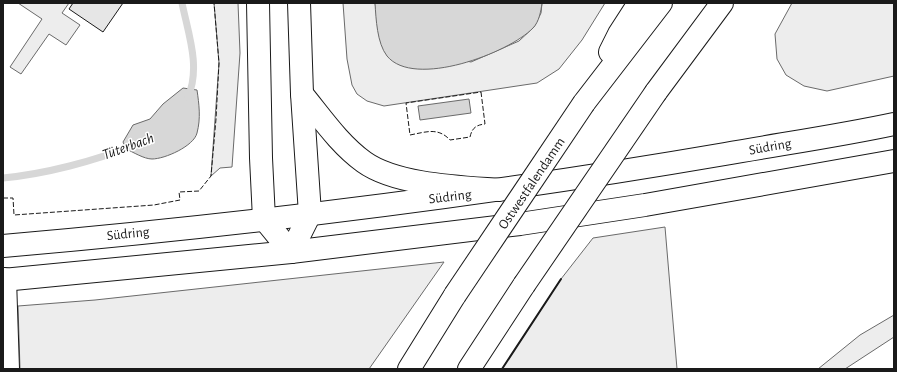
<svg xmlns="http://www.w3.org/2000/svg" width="897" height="372" font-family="'Alegreya Sans',sans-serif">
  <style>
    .built { fill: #ededed; stroke: #6a6a6a }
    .water { fill: #d7d7d7; stroke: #6a6a6a }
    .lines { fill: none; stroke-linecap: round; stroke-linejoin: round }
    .stream { stroke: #d7d7d7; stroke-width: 7 }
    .building { fill: #e6e6e6; stroke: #1a1a1a }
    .minor-casing { stroke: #1a1a1a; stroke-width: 24 }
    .major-casing { stroke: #1a1a1a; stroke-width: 24 }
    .highway-casing { stroke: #1a1a1a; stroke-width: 24 }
    .minor { stroke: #fff; stroke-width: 22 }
    .major { stroke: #fff; stroke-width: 22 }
    .highway { stroke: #fff; stroke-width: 22 }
    .highway-bridge-casing { stroke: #1a1a1a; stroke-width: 24; stroke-linecap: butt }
    .highway-bridge { stroke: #fff; stroke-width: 22 }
    .fence { stroke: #1a1a1a; stroke-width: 1; stroke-dasharray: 5 2; stroke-linecap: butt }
    .wall { stroke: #1a1a1a; stroke-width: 2 }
    .labels { text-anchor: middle; stroke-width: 3; stroke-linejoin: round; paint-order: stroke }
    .street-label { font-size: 14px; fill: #1a1a1a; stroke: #fff }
    .water-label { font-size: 15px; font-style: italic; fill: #1a1a1a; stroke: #fff }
  </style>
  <rect width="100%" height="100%" fill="#fff"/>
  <!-- built -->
  <g class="built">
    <polygon points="18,3 69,3 62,13 80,25 66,45 49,34 21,74 10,67 42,19"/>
    <polygon points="214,3 238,3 240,53 232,167 220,168 211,176 219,63"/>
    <polygon points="343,3 375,3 381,42 471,62 519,41 534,27 541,13 542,3 605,3 582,40 559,69 537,83 384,106 367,101 357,94 352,85 347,59"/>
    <polygon points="792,3 894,3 894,76 827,91 804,86 786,75 777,59 775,34"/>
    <polygon points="665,227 677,369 502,369 561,279 593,238"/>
    <polygon points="444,262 369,369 20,369 18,306 95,300"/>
    <polygon points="894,315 894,337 845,369 818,369 860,335"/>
  </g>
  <!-- water -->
  <g class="water">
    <path d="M375,3H542C541,11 539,22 533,28C509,53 414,89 387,56C377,43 376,19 375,3Z"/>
    <path d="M183,88L197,90C199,104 201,118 197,133C194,146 165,159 152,159C144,159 133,152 126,149L123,142L133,125L150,119L163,104Z"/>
    <polygon points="469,99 471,113 420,120 418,106"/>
  </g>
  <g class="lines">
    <!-- stream -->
    <g class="stream">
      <path d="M182,3C188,33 201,67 188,97"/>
      <path d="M3,178C45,174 95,161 134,145"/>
    </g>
  </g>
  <!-- building -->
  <polygon class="building" points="73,3 123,3 103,32 69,9"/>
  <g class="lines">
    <defs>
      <polyline id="minor" points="5,279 8,369"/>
      <g id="major">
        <polyline points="264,219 291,252"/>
        <path d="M3,246C245,225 486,195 725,154C781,144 838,136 894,124"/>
        <polyline points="291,252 310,214"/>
        <polyline points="3,280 291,252 520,224 645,205 894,161"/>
      </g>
      <g id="highway">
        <polyline points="258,3 261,158 264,219"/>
        <polyline points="299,3 302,94 310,214"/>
        <polyline points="610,52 619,34 639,3"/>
        <polyline points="656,92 722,3"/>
        <path d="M302,94C321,117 339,144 364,162C396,185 461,187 500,190"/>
        <polyline points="584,103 661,3"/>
        <polyline points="409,369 455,295"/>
        <polyline points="469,369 524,285"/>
      </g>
    </defs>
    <!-- minor casing -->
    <use href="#minor" class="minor-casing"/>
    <!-- major casing -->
    <use href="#major" class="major-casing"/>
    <!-- highway casing -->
    <use href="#highway" class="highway-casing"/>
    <!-- minor -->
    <use href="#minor" class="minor"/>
    <!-- major -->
    <use href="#major" class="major"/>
    <!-- highway -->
    <use href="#highway" class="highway"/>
    <defs>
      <g id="highway-bridge">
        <polyline points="524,285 656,92"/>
        <polyline points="455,295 584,103"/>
      </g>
    </defs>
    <!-- highway-bridge casing -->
    <use href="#highway-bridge" class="highway-bridge-casing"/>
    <!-- highway-bridge -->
    <use href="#highway-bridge" class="highway-bridge"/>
    <!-- fence -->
    <g class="fence">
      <path d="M481,92L485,124C476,125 472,128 470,137L450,140C438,127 426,132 410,135L406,103Z"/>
      <polyline points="3,198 13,198 14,215 154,205 180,200 179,192 199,191 211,176 216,119 219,63 214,3"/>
    </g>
    <!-- wall -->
    <polyline class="wall" points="502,369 561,279"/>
  </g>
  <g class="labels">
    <!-- street labels -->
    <g class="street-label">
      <text transform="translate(770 146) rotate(-10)" y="5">Südring</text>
      <text transform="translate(531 183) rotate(-56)" y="5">Ostwestfalendamm</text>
      <text transform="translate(450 196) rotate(-7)" y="5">Südring</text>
      <text transform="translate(128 233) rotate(-6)" y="5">Südring</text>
    </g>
    <!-- water labels -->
    <g class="water-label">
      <text transform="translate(128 146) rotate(-20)" y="5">Tüterbach</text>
    </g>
  </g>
  <!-- border -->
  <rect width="897" height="372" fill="none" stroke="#1a1a1a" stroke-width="8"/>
</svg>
